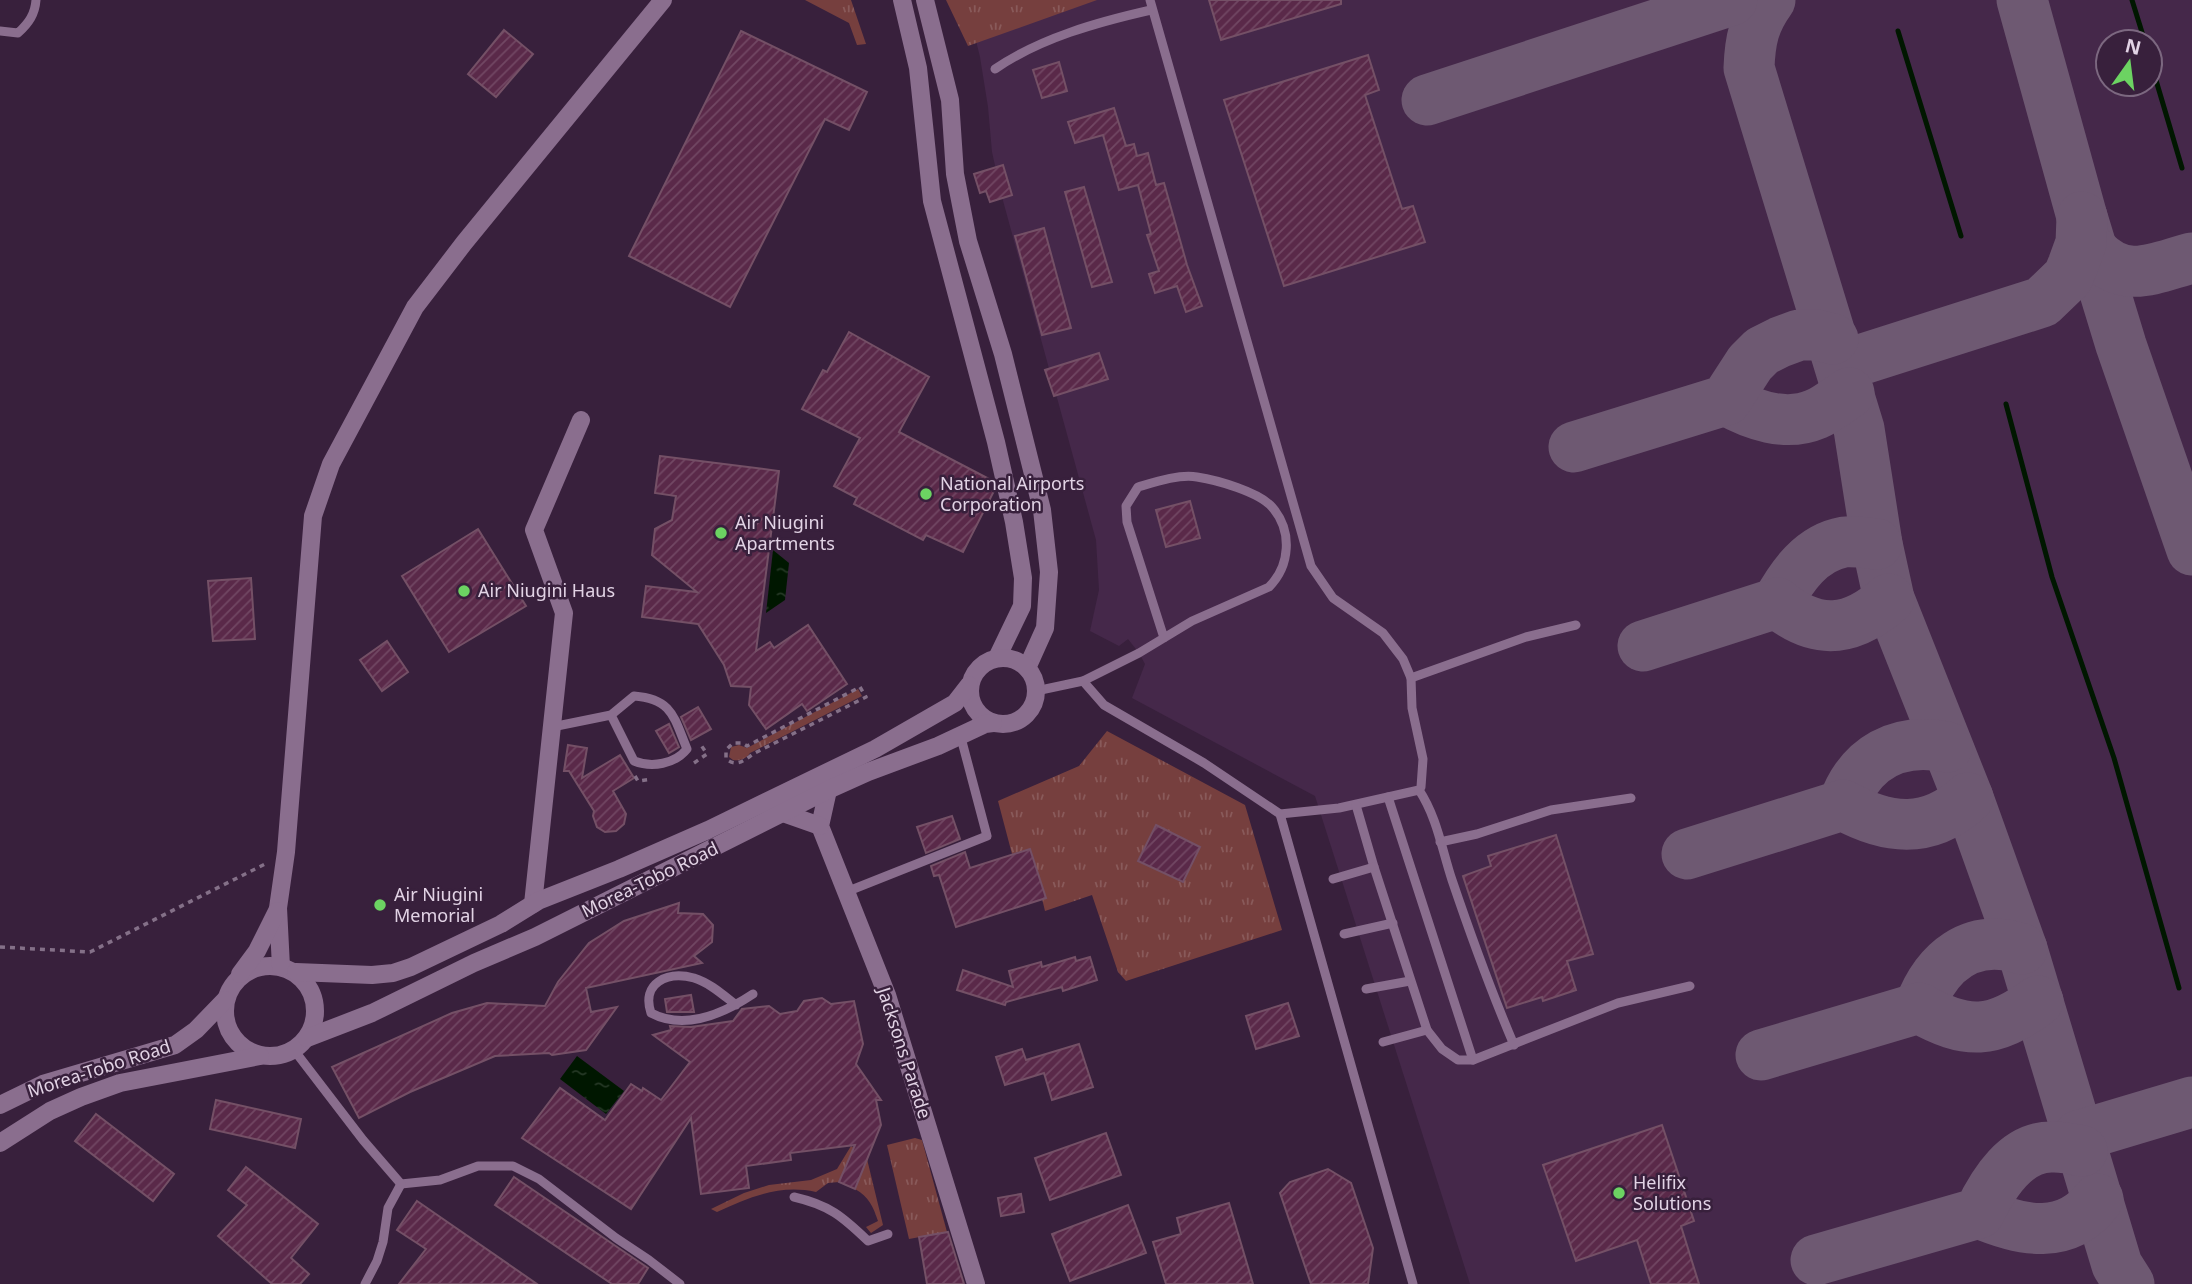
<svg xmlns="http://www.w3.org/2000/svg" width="2192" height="1284" font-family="'Noto Sans',sans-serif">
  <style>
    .built { fill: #45284a; fill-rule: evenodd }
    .grass { fill: url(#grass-tufts) }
    .water { fill: url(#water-ripples) }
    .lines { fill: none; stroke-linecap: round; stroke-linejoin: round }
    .stream { stroke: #001700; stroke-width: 5 }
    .taxiway { stroke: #6e5972; stroke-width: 51 }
    .building { fill: url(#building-hatch); stroke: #745066; stroke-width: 2 }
    .path { stroke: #847088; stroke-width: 3.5; stroke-dasharray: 5 5; stroke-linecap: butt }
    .lane { stroke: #8a6e8e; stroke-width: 9 }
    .street { stroke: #8a6e8e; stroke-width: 18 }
    .secondary { stroke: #8a6e8e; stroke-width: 18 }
    .poi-dot { fill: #6cd362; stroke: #38203c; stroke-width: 2.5 }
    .labels { text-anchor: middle; stroke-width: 5; stroke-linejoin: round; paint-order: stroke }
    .poi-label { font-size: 18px; fill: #e2d3e5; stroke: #38203c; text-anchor: start }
    .street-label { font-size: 18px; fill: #e2d3e5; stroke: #38203c }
  </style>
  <defs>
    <pattern id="grass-tufts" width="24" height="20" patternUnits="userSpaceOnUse" patternTransform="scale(1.75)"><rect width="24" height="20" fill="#763f3e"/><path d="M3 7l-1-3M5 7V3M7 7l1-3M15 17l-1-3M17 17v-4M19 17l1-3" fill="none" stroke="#895a5a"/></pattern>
    <pattern id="water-ripples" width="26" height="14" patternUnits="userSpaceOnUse" patternTransform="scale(1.75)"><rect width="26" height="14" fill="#001700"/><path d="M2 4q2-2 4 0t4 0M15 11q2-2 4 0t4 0" fill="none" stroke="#253825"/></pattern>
    <pattern id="building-hatch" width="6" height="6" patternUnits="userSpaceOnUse" patternTransform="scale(1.75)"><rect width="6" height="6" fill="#5a2949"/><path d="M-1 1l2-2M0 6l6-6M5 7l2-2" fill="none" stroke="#714763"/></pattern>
  </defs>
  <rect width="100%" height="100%" fill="#38203c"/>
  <!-- built -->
  <path class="built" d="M966,0H2192V1284H1470L1315,796L1132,698L1145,664L1139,653L1128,639L1119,646L1090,631L1099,590L1096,540L1002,197L992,152L988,107L980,57ZM2108,42H2150V84H2108Z"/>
  <!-- grass -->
  <g class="grass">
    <polygon points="805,0 851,0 866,44 857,45 849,23"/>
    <polygon points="946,0 1097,0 968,46"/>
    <path d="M858,689L862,696L750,753C746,759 740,761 733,760L729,757L731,747L739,745L747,748Z"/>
    <polygon points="1107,731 1245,805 1282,930 1126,981 1118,972 1092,895 1045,911 1030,849 1012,854 998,801 1079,766"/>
    <polygon points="915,1138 922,1140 947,1232 909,1239 887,1145"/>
    <path d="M851,1146L854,1148L839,1182L828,1183L816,1192C780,1184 749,1197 717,1212L711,1209L744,1193L769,1185L811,1180L837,1169Z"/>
    <path d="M867,1159L883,1225L871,1233L866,1227L878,1221C873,1206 869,1197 855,1189Z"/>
  </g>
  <!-- water -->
  <g class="water">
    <polygon points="773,550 789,563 785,600 766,613"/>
    <polygon points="577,1056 624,1091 606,1114 560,1079"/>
  </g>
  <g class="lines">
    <!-- stream -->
    <g class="stream">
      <polyline points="2132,0 2145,42"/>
      <polyline points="1898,31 1961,236"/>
      <polyline points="2150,60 2182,168"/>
      <polyline points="2006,404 2052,577 2114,758 2179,988"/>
    </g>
    <!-- taxiway -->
    <g class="taxiway">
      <path d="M1770,0C1754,22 1750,40 1749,68L1859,429L1877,544L1889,599L1968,798L2022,949L2117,1265L2129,1284"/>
      <polyline points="2022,0 2082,217 2121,345 2192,550"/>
      <polyline points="1427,100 1732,0"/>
      <path d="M2094,252C2126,285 2154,268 2192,258"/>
      <polyline points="1841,366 2042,302 2068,277 2073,265 2081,243 2082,217"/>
      <path d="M1726,400C1752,415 1786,427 1816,414C1828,409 1838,400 1849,393"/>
      <polyline points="1574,447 1726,400 1750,363 1762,351 1780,342 1799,335 1817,335 1833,339"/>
      <path d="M1777,603C1792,576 1811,548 1844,542C1854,541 1867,543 1877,544"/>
      <path d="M1643,646L1777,603C1817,636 1851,632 1889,599"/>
      <path d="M1843,805C1860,757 1898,737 1947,747"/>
      <path d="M1687,854L1843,805C1888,830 1929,834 1968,798"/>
      <path d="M1919,1008C1936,962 1971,932 2022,949"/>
      <path d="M1761,1055L1919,1008C1967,1035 1993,1034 2038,1001"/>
      <polyline points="2078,1136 2192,1102"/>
      <path d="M1979,1213C2021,1231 2067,1241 2098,1199"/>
      <path d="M1816,1260L1979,1213C1993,1184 2016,1145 2054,1147C2063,1147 2073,1149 2082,1151"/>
    </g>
  </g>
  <!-- building -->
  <g class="building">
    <polygon points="1209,0 1341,0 1341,4 1221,40"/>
    <polygon points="504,30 533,54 496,97 468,74"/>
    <polygon points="741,31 867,92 849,130 825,119 730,307 629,256"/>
    <polygon points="1368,55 1379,90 1365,95 1402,209 1413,206 1425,242 1284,286 1224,100"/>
    <polygon points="1059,62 1067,91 1042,98 1033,70"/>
    <polygon points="1114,108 1126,146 1134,144 1137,156 1148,153 1156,185 1164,183 1187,265 1202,306 1186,312 1177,286 1155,293 1149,274 1159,271 1147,235 1151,234 1138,185 1119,190 1103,135 1075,143 1068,122"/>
    <polygon points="1003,165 1012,195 990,202 986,191 980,193 974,174"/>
    <polygon points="1084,187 1112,282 1092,287 1065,192"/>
    <polygon points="1044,228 1071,328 1042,335 1015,236"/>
    <polygon points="849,332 929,377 899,432 993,481 995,489 963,552 926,535 923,540 854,504 857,498 834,486 860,438 802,409 823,370 827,372"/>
    <polygon points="1099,353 1108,379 1054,396 1045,370"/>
    <polygon points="660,456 779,471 756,651 770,642 774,648 808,625 847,684 807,711 802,704 766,729 749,705 751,687 731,686 724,665 698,624 642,617 646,586 697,592 652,555 655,529 672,520 676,496 655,493"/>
    <polygon points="1190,501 1200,538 1166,547 1156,510"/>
    <polygon points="478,529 526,606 449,652 402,576"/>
    <polygon points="251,578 255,639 213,641 208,581"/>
    <polygon points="387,641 408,672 382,691 360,660"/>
    <polygon points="698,707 711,729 691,740 681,717"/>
    <polygon points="669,724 679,747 669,753 656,731"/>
    <polygon points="568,745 587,748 582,778 620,755 634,778 613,791 626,814 624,824 616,831 605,832 597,827 593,816 594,811 569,771 564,771"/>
    <polygon points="952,816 960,839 926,853 917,827"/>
    <polygon points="1156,825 1200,847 1183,882 1138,861"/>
    <polygon points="1556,835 1593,954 1567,961 1576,990 1543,1001 1542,997 1507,1008 1463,876 1491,866 1488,856"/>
    <polygon points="1030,849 1046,898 956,927 939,875 934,876 931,866 965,852 970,868"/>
    <polygon points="679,903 678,913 703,914 713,925 712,942 694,956 702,963 586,988 591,1012 617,1007 586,1050 552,1055 549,1053 495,1056 410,1092 359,1118 332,1067 452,1013 487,1003 545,1006 558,982 589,943 624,921"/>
    <polygon points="1075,957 1076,961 1090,957 1097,980 1063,991 1062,987 1006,1002 1005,1005 957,990 963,970 1013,987 1009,971 1041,962 1042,967"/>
    <polygon points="691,995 694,1012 667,1012 665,999"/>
    <polygon points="822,998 831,1004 854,1001 863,1044 856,1064 881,1100 876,1100 881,1125 855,1189 839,1182 855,1145 790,1153 791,1160 746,1166 749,1188 701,1194 691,1118 631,1209 522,1138 560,1088 605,1120 631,1084 642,1091 643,1088 661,1100 690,1062 653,1035 671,1030 670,1026 691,1027 733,1021 742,1009 769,1006 780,1014 797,1011 804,1001"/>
    <polygon points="1288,1003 1299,1036 1256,1049 1246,1016"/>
    <polygon points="1079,1044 1093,1087 1052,1100 1044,1073 1005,1085 996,1057 1022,1049 1026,1060"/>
    <polygon points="216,1100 301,1119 295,1148 210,1129"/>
    <polygon points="96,1114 174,1174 153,1201 75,1141"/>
    <polygon points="1662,1125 1694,1221 1681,1226 1699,1284 1651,1284 1637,1240 1576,1261 1543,1165"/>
    <polygon points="1106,1133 1121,1175 1050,1200 1035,1158"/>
    <polygon points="246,1167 318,1224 291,1258 309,1274 300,1284 272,1284 218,1236 247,1205 228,1190"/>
    <polygon points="1328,1169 1351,1183 1373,1248 1368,1284 1311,1284 1280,1193 1290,1182"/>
    <polygon points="514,1177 648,1268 638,1284 612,1284 495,1205"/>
    <polygon points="1021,1194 1024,1212 1001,1216 998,1198"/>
    <polygon points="417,1201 537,1284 399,1284 426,1249 397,1230"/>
    <polygon points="1229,1203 1253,1284 1166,1284 1153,1242 1181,1234 1177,1218"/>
    <polygon points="1128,1205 1146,1253 1070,1281 1052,1234"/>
    <polygon points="948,1232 964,1284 927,1284 919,1237"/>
  </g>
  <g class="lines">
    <!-- path -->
    <g class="path">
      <path d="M860,687L866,697L753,754C744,761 736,767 726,759V750L733,743H742L747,746Z"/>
      <polyline points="694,763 707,754 701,745"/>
      <polyline points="635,776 638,781 652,779"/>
      <polyline points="0,947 90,952 267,863"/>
    </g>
    <!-- lane -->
    <g class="lane">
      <path d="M0,31L18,33C29,23 35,14 36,0"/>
      <path d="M995,69C1040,38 1098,22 1151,10"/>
      <polyline points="1411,678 1526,637 1576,625"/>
      <polyline points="1083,681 1104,705 1204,763 1280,814 1339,808 1419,790 1421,787 1423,759 1412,708 1411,678 1403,659 1383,633 1333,598 1311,566 1150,0"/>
      <path d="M1036,691L1083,681L1139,653L1192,621L1269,587C1290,566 1293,531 1272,507C1259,492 1217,480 1197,477C1179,474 1155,482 1138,487L1126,506L1127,522L1164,638"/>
      <path d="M552,727L611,715L634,761C652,768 675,764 687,749C674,718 673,699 634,696L611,715"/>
      <path d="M1419,790C1437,817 1442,850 1452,880C1471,936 1491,991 1514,1045"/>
      <polyline points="1388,797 1473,1060"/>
      <polyline points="1356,805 1374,867 1427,1030 1442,1049 1458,1060 1473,1060 1618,1003 1690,986"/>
      <polyline points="1280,814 1413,1284"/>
      <polyline points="1440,842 1477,834 1551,810 1631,798"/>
      <polyline points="1333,879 1374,867"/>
      <polyline points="846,892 987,836 960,734"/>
      <polyline points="1344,934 1393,923"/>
      <polyline points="1366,989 1410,981"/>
      <path d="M736,1005C723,995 710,983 694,978C667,971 641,983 651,1013C685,1031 723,1014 753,994"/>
      <polyline points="1383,1042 1427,1030"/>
      <polyline points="294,1050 363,1140 401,1184 440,1180 478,1166 513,1166 539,1179 616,1238 649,1260 680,1284"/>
      <path d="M794,1197C829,1205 842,1216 868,1241L888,1234"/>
      <polyline points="365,1284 377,1261 383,1242 388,1208 401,1184"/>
    </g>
    <!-- street -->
    <polyline class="street" points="533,904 564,613 534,530 581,420"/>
    <!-- secondary -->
    <g class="secondary">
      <polyline points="902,0 918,68 932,201 996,442 1014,522 1023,578 1022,606 997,658"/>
      <polyline points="925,0 950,100 955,174 968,241 1003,354 1042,510 1049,572 1045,628 1027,668"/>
      <circle cx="1003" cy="691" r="33"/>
      <polyline points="828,790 820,826 887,995 976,1284"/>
      <polyline points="783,813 820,826"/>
      <circle cx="270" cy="1011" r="45"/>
      <polyline points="281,967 278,908 286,852 313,516 331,464 415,307 464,243 663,0"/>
      <polyline points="296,972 372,975 393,973 411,967 501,924 538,901 619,869 708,830 875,749 955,703 969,685"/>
      <polyline points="240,974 257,951 277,911"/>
      <polyline points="307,1038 372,1013 474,963 535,937 828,790 868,772 938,746 985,724 993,723"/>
      <polyline points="0,1105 43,1084 175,1045 196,1030 225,1000"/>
      <polyline points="0,1143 50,1111 81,1097 120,1083 260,1056"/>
    </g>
  </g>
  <!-- markers -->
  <g class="poi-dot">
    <circle cx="926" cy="494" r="7"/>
    <circle cx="721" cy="533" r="7"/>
    <circle cx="464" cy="591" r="7"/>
    <circle cx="380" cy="905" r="7"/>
    <circle cx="1619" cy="1193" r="7"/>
  </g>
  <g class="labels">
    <!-- poi labels -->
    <g class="poi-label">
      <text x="940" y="490">National Airports<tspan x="940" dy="21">Corporation</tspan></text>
      <text x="735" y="529">Air Niugini<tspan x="735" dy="21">Apartments</tspan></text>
      <text x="478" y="597">Air Niugini Haus</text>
      <text x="394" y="901">Air Niugini<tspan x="394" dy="21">Memorial</tspan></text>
      <text x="1633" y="1189">Helifix<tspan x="1633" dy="21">Solutions</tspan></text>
    </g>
    <!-- street labels -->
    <g class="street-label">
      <text transform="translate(650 880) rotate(-26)" y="6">Morea-Tobo Road</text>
      <text transform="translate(904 1053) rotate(72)" y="6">Jacksons Parade</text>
      <text transform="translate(99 1069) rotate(-18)" y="6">Morea-Tobo Road</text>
    </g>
  </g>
  <!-- north arrow -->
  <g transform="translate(2129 63) rotate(14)"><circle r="33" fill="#38203c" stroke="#7c6880" stroke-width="2"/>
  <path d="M0-5L12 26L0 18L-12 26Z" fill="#6cd362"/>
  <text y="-10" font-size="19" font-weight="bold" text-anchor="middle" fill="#e2d3e5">N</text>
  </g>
</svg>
